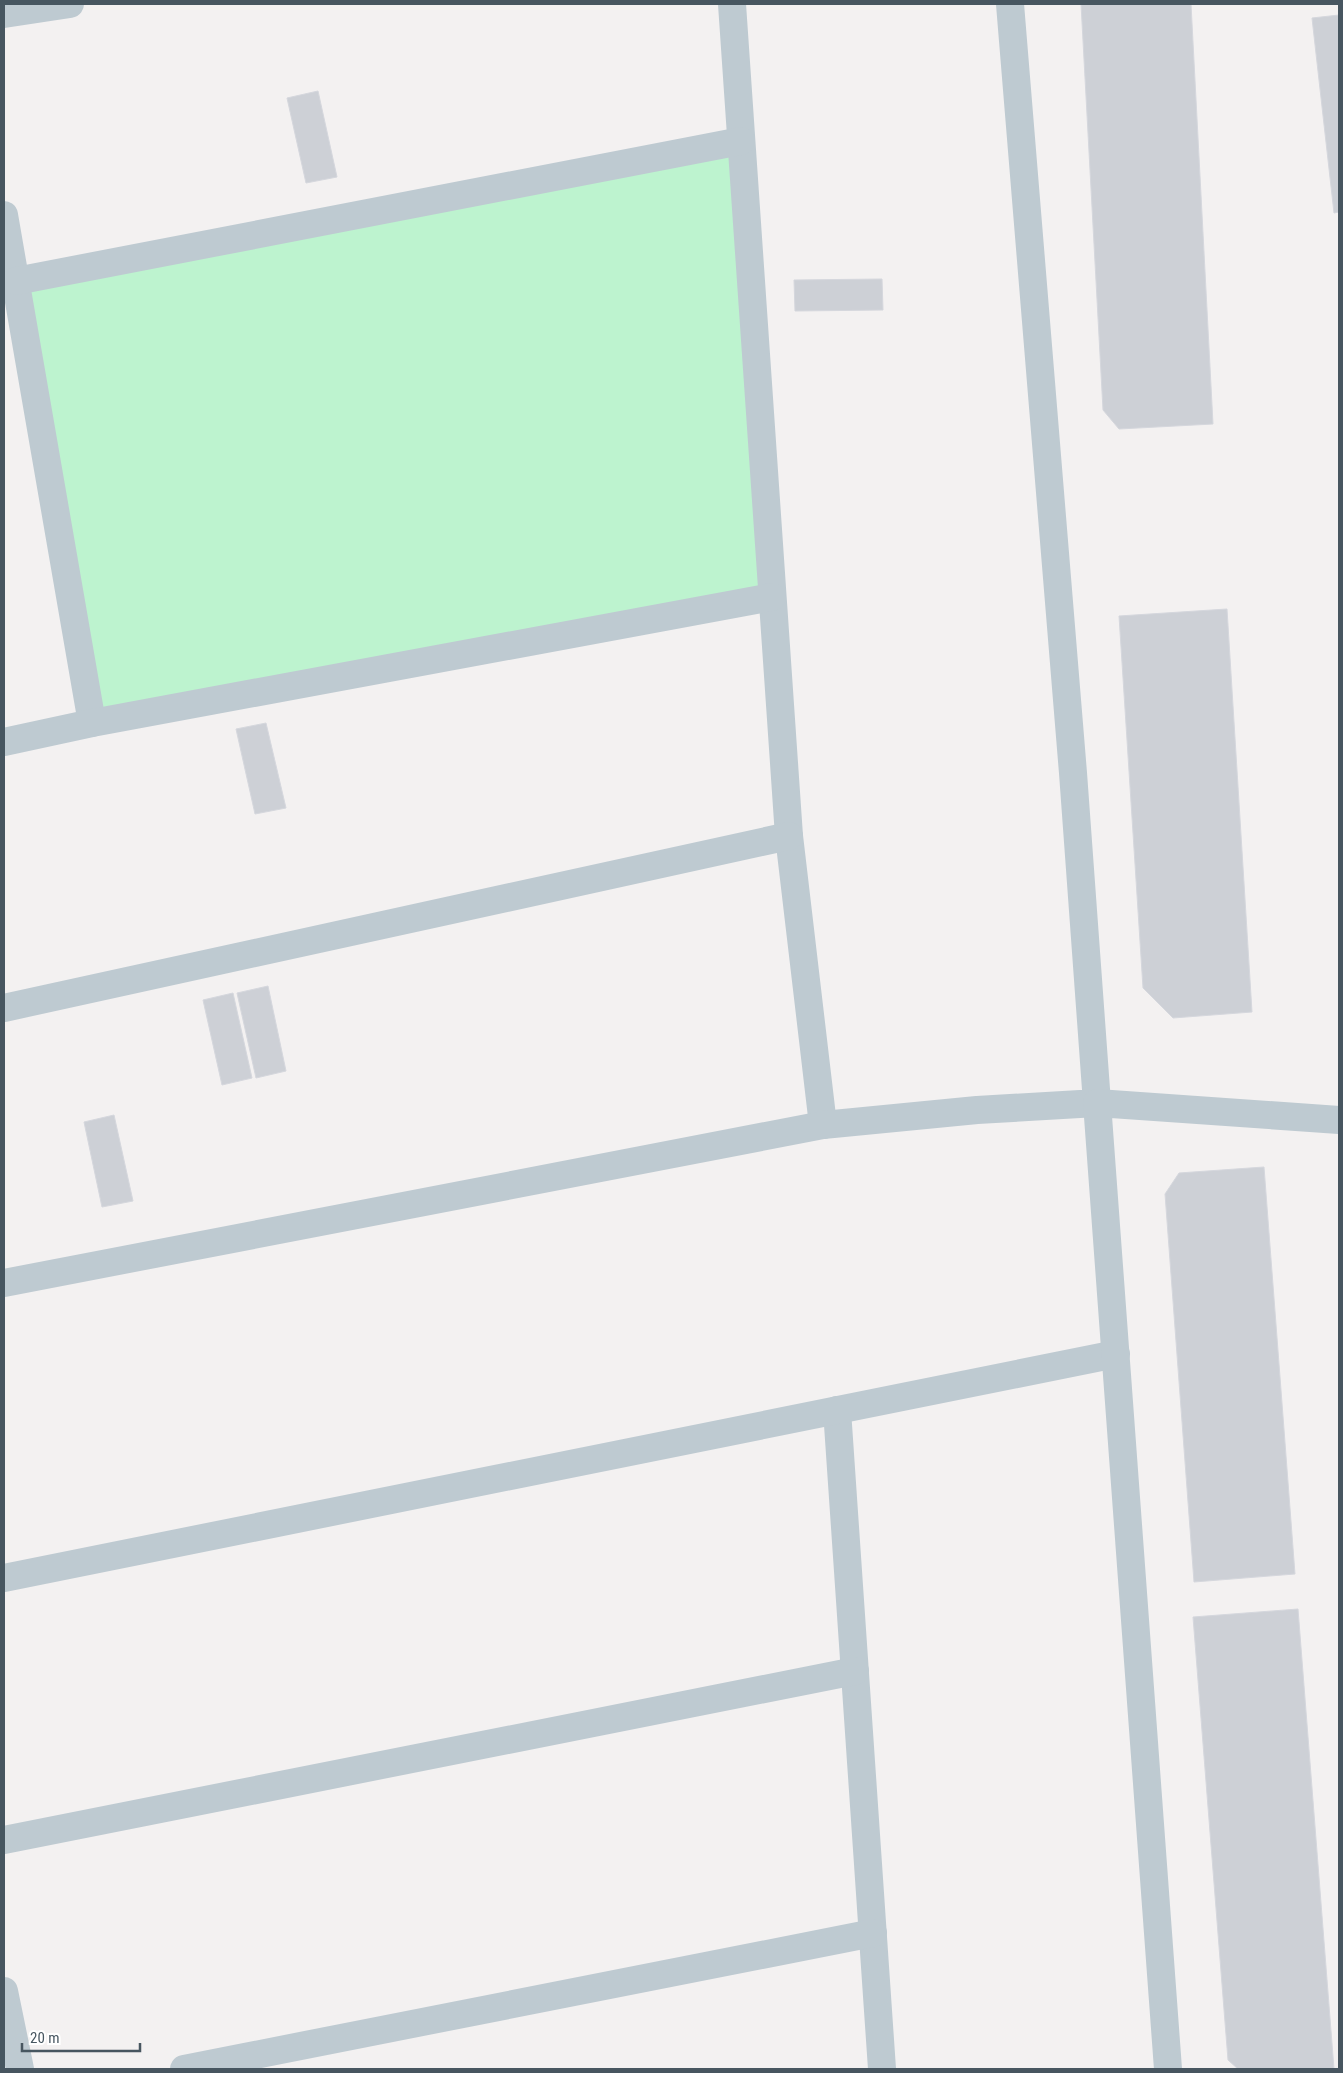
<svg xmlns="http://www.w3.org/2000/svg" width="1343" height="2073" font-family="'Roboto Condensed',sans-serif">
  <style>
    .green { fill: #bdf3cf }
    .building { fill: #cdd0d6; stroke: #d5d7dd }
    .lines { fill: none; stroke-linecap: round; stroke-linejoin: round }
    .minor { stroke: #becad1; stroke-width: 28 }
  </style>
  <rect width="100%" height="100%" fill="#f3f1f1"/>
  <!-- green -->
  <polygon class="green" points="741,141 772,597 92,723 16,281"/>
  <!-- building -->
  <g class="building">
    <polygon points="1081,4 1191,4 1213,424 1119,429 1103,410"/>
    <polygon points="1339,15 1339,212 1334,213 1312,18"/>
    <polygon points="318,91 337,177 306,183 287,98"/>
    <polygon points="882,279 883,310 795,311 794,280"/>
    <polygon points="1227,609 1252,1012 1173,1018 1143,988 1119,616"/>
    <polygon points="266,723 286,808 255,814 236,729"/>
    <polygon points="268,986 286,1071 256,1078 237,993"/>
    <polygon points="233,993 252,1078 222,1085 203,1000"/>
    <polygon points="114,1115 133,1201 102,1207 84,1122"/>
    <polygon points="1264,1167 1295,1574 1194,1582 1165,1194 1179,1173"/>
    <polygon points="1298,1609 1334,2069 1238,2069 1228,2060 1193,1617"/>
  </g>
  <g class="lines">
    <!-- minor -->
    <g class="minor">
      <polyline points="732,4 789,836 823,1125"/>
      <polyline points="4,14 70,4"/>
      <polyline points="4,215 92,723"/>
      <polyline points="16,281 741,141"/>
      <polyline points="4,742 92,723 772,597"/>
      <polyline points="4,1008 789,836"/>
      <polyline points="4,1283 823,1125 977,1110 1097,1103 1073,773 1010,4"/>
      <polyline points="837,1410 882,2069"/>
      <polyline points="4,1578 1116,1354"/>
      <polyline points="4,1840 855,1671"/>
      <polyline points="4,1991 20,2069"/>
      <polyline points="184,2069 873,1933"/>
      <polyline points="1168,2069 1097,1103 1339,1120"/>
    </g>
  </g>
  <!-- border -->
  <rect width="1343" height="2073" fill="none" stroke="#475660" stroke-width="10"/>
  <!-- scale -->
  <path d="M22 2043v8h118v-8" fill="none" stroke="#475660" stroke-width="2.5"/>
  <text x="30" y="2043" font-size="15" fill="#475660" stroke="#ffffff" stroke-width="4" paint-order="stroke">20 m</text>
</svg>
